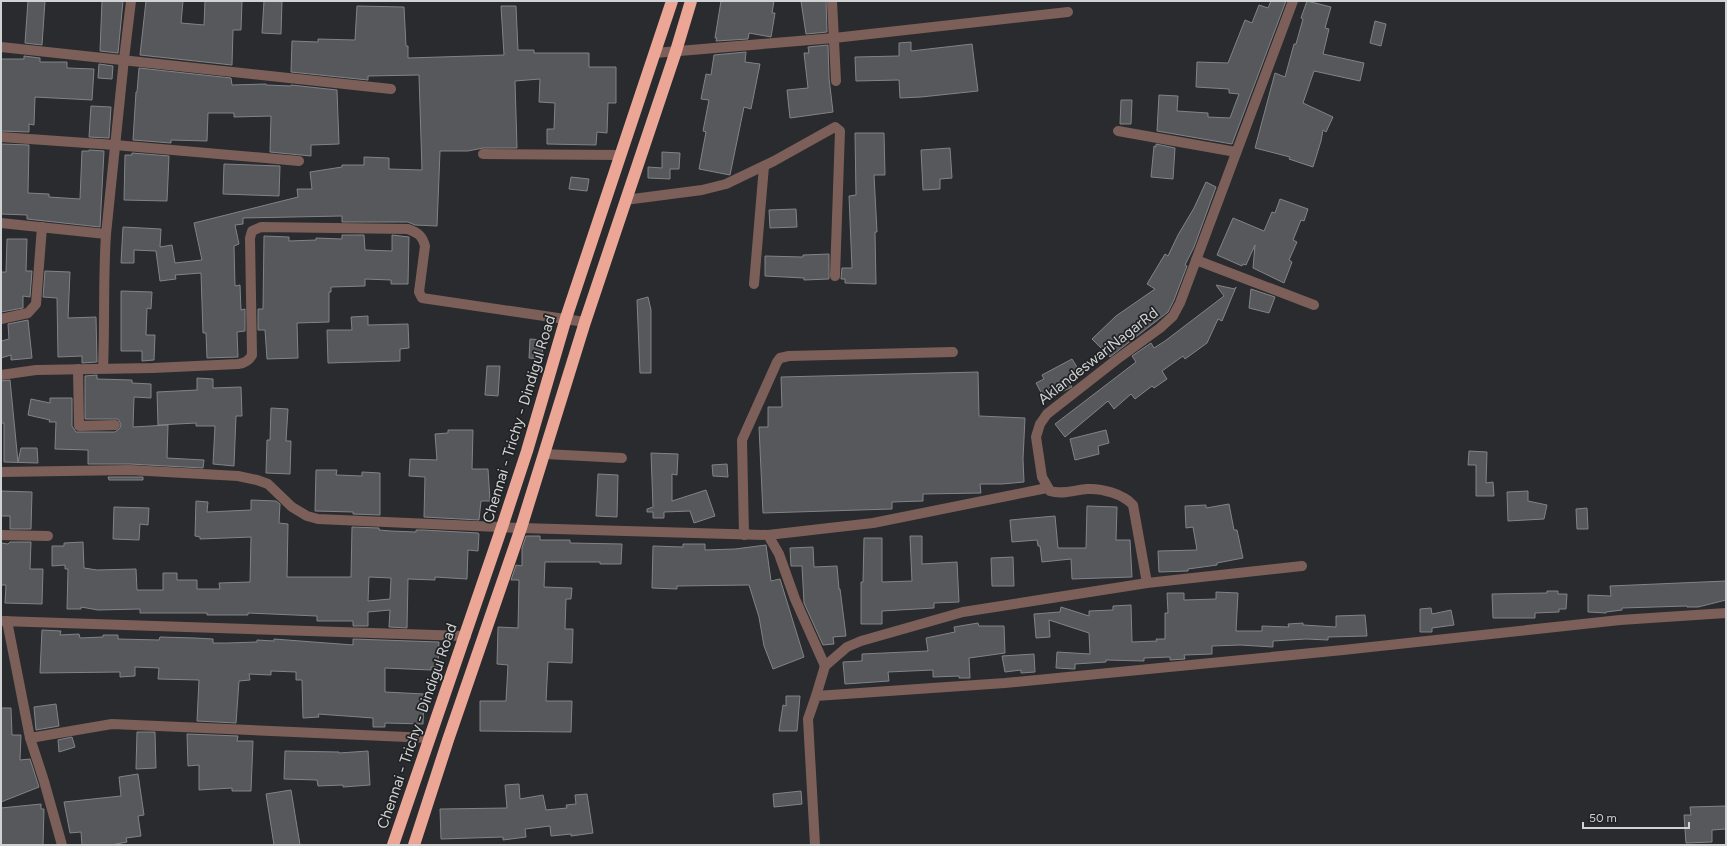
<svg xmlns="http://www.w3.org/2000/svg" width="1727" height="846" font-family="Figtree,sans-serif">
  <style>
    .building { fill: #57585b; stroke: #818386; fill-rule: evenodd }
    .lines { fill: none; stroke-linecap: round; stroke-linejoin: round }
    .minor { stroke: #7c5f59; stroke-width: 10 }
    .highway { stroke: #eba695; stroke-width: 12 }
    .labels { text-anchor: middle; stroke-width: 3.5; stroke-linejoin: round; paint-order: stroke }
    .street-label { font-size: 15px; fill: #d1d2d4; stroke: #202224 }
  </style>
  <rect width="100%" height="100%" fill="#2a2b2e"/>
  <!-- building -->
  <g class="building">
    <polygon points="28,1 45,1 42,45 25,43"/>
    <polygon points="102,1 123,1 118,53 100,51"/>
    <polygon points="146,1 183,1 181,23 204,25 205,1 242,1 241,30 233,30 232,65 140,55"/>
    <polygon points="264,1 282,1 281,34 262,33"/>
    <polygon points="721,1 774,1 772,13 775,13 771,37 749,33 748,39 716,41 717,38 715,38"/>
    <polygon points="801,1 826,1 827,32 806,34"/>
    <polygon points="1271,1 1286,1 1232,144 1157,131 1159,95 1178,96 1177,111 1208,113 1208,117 1230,118 1239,94 1229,93 1229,89 1196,87 1197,62 1228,63 1245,20 1252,23 1259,5 1268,8"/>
    <polygon points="1307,1 1331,7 1325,28 1329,29 1323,54 1364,63 1360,81 1314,71 1303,103 1333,117 1326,132 1323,130 1321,141 1313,167 1289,159 1290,157 1255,148 1275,73 1285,77 1294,44 1296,44 1303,19 1301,18"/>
    <polygon points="357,6 404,7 406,46 408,46 408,58 504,55 501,6 516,6 518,50 534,50 534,53 589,53 589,67 616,67 616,103 608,103 607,133 597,132 596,145 547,144 547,129 554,129 555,103 539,102 540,79 515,81 517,148 483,148 468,151 440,151 437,226 415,225 408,222 342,222 342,216 243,218 243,224 235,225 239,244 234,246 235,286 240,285 241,310 245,309 245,331 237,332 238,357 207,358 206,333 203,333 201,273 175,275 176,279 160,281 156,251 134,250 134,263 121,263 123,227 161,229 160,247 172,245 175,263 202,260 194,223 298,197 297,189 312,189 310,172 342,167 342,165 364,165 364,157 389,158 389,169 422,170 419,75 368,76 368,80 291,72 292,41 318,42 318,39 355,40"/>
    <polygon points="1375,21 1386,24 1381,46 1370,43"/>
    <polygon points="911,42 911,51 972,44 978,91 921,97 900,98 899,80 856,81 855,57 899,56 899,43"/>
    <polygon points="828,45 829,78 833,112 790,118 787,90 808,88 804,53 809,53 808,47"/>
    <polygon points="746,52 745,62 760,64 751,109 744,107 730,175 699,169 706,132 703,131 709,100 701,99 706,74 711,75 714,55"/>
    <polygon points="24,56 40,58 40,62 67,62 67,68 94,69 92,100 35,97 34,125 29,124 29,132 1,131 1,59 24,59"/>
    <polygon points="99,64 113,66 112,79 98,78"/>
    <polygon points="139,68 231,78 232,85 266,84 266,85 291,86 291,85 337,90 339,144 311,145 311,156 270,152 271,116 234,117 234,113 208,113 207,141 171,140 171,143 133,140 136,92 137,92"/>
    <polygon points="1121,100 1132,100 1131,124 1120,124"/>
    <polygon points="91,106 111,107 109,138 89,137"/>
    <polygon points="855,133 884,133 885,175 874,175 877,232 875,232 876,284 845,283 845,279 841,279 842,268 852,268 849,196 856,195"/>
    <polygon points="1,144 29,145 28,193 49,194 49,197 80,199 82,151 89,151 89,150 104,151 100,227 27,219 27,215 1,214"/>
    <polygon points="1156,144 1175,148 1173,179 1151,177 1154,146 1156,147"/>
    <polygon points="950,148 952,178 940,179 940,189 923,190 921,150"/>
    <polygon points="662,152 680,153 679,169 670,169 670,179 648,178 648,167 662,168"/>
    <polygon points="132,153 169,156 167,201 124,200 125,155 132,155"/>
    <polygon points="224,164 280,166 279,196 223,194"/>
    <polygon points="571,177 589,179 587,191 569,189"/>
    <polygon points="1206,182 1216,187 1194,247 1185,265 1187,266 1174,300 1168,312 1110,357 1092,339 1116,316 1155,289 1147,284 1165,254 1168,256 1178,235 1194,208"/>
    <polygon points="1280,199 1308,209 1304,221 1301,220 1293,240 1297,242 1289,260 1292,262 1284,283 1253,268 1255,245 1246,265 1243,264 1242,266 1217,255 1233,218 1264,231 1272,212 1275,213"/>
    <polygon points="796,209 797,227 770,228 769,210"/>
    <polygon points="342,235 364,235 365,250 392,251 392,235 409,237 408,284 391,284 391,280 365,279 365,286 331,287 331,292 329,292 329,322 297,323 298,358 267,359 265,330 258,330 258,309 263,309 264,236 289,237 289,241 316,240 316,238 342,239"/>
    <polygon points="7,239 27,239 26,271 32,271 30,297 23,296 23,308 1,312 1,272 6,272"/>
    <polygon points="829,254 829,279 804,280 804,278 765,276 765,256 803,257 803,255"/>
    <polygon points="45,271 70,272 68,318 96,317 97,362 82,363 82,356 58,357 57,298 43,297"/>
    <polygon points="1216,285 1235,289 1236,287 1222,321 1218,319 1207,343 1185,359 1183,356 1162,371 1167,379 1154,388 1152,386 1135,399 1131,394 1114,409 1108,401 1065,437 1055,424 1136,362 1132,356 1151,343 1154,348 1165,341 1224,296"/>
    <polygon points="1251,289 1275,297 1269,313 1249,308"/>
    <polygon points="121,291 152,292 151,309 147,308 146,335 155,335 154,360 142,361 142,351 121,351"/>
    <polygon points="648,297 651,310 651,373 640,373 637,300"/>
    <polygon points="368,316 368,325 408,324 409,348 400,349 400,361 328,363 327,330 352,330 351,317"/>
    <polygon points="28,320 32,358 11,360 11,355 1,358 1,341 9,339 8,324"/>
    <polygon points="530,339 543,340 542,359 529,358"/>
    <polygon points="1072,359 1080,372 1068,380 1072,387 1045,400 1036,383 1044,379 1042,375"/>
    <polygon points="487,366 500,366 498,396 485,395"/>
    <polygon points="978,372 979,416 1025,418 1023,459 1024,482 1002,484 980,484 981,493 923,494 923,501 892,502 892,509 763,513 759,427 768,427 768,407 782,407 781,377"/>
    <polygon points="97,375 97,379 132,380 132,383 151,384 151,398 134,397 133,427 168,425 167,458 204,460 203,468 130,464 88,464 88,450 55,449 56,422 49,422 50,420 28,415 31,399 50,403 50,398 72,398 72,426 76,432 115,432 120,428 121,424 118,419 85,419 85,376"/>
    <polygon points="197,378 213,379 213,388 241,387 242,416 236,416 234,466 213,464 215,426 196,426 196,423 158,425 157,392 197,390"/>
    <polygon points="10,380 18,462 21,448 37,448 38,463 4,462 4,423 1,423 1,381"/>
    <polygon points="271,408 288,409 286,441 291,441 290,474 266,473 267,440 270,440"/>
    <polygon points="448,430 473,430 472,469 488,469 490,501 481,501 479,520 424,517 425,477 409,476 410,459 437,460 435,434 448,433"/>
    <polygon points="1106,430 1109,443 1098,446 1099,454 1075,460 1070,439"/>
    <polygon points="1469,451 1487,452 1486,483 1493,482 1494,496 1476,496 1476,465 1468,465"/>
    <polygon points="651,453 678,454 677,475 672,474 672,501 706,490 715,516 694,523 690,511 664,512 664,518 653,518 653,512 647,512 647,509 653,507"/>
    <polygon points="727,464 728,477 713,476 712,465"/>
    <polygon points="316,470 337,470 336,475 362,476 362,472 380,473 380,515 353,514 353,512 315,511"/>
    <polygon points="598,474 618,475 617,517 596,516"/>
    <polygon points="108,477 143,477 143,480 109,480"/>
    <polygon points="1,491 32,492 31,529 10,529 10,516 1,516"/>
    <polygon points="1528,491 1528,501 1547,505 1544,519 1508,521 1507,492"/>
    <path d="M251,500L276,501L280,504L279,523L288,524L287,577H351L352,527L379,528V530L391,531L416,532V530H423L478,533L479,534L478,551L468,550L467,579L435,577V580L408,579L407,628L389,627L390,610L368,612V626H353V621H317V616L248,613V615H207V613H140V609L98,610L81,607V609H67L68,569H65V565L52,566V546H64V543L83,542L84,568L97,570L136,569L137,590H163V573H177V580H197V589H220L219,583L250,582L251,537L200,539V537L195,536L196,501L208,502L207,512L251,510ZM369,577L391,578L390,599L368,601Z"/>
    <polygon points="1229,504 1234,530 1237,530 1243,558 1217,563 1217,565 1188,569 1188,571 1159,572 1158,551 1197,550 1193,527 1186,528 1185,506 1206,505 1206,508"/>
    <polygon points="1087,506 1117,507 1116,540 1130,540 1132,577 1072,579 1071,559 1042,562 1040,546 1038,546 1037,540 1012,542 1010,520 1055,516 1058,548 1086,548"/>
    <polygon points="114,507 149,508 148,525 140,524 139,540 113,539"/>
    <polygon points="1587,508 1588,529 1577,529 1576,509"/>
    <polygon points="526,536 540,536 540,540 570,540 570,543 622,544 621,564 600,564 600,562 545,562 544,587 572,588 571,599 566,599 565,629 573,629 572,663 548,662 546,701 572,701 571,732 480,731 480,701 506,701 508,665 497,664 498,627 518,628 519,580 511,580 516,565 522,566 522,548"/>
    <polygon points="910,536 922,536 922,564 957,562 959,602 934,603 934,608 882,611 882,624 861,624 861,582 863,582 864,538 882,538 882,582 912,581"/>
    <polygon points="10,542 31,542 30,569 43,569 42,604 5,603 6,585 1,585 1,543 8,544"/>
    <polygon points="683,544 705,544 705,550 735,549 766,545 771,581 780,579 804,657 773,669 764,646 759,617 749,585 677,586 677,589 652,588 653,546 683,547"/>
    <polygon points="813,547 814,567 837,566 839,589 840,589 846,636 833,637 834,644 823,645 804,603 802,566 791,566 790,548"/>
    <polygon points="1013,557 1014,586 992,586 991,558"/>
    <polygon points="1726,581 1726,600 1698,607 1687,607 1687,606 1622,608 1622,610 1606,612 1606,613 1588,612 1588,595 1611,596 1610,586"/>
    <polygon points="1547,591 1558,591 1558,594 1567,594 1566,609 1559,609 1559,612 1535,613 1535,618 1493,618 1492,594 1547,593"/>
    <polygon points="1216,592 1238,593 1236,631 1262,631 1262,626 1289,627 1288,624 1303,623 1303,625 1336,627 1336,616 1365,615 1367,636 1328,637 1328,640 1306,639 1273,641 1273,647 1240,645 1212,646 1212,654 1184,655 1185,659 1170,660 1170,657 1144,658 1144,661 1106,660 1106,662 1075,664 1075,669 1056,668 1057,652 1090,654 1089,633 1049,620 1050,637 1036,638 1034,614 1060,612 1061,607 1089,616 1089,611 1113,610 1113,606 1131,605 1132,642 1157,641 1156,639 1165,639 1165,613 1168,613 1167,593 1184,593 1184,600 1216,599"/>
    <polygon points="1431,608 1432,614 1451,610 1454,625 1432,628 1432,632 1420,632 1420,609"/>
    <polygon points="978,623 979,626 1004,626 1005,653 969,658 970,678 959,678 959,676 933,677 933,670 888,672 889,681 845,684 843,662 862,661 862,654 928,651 926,638 955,632 954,627"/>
    <polygon points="42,630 61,631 60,635 79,634 80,638 103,637 103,635 118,635 118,639 159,640 160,637 195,638 213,639 213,643 228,643 257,642 257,640 274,641 274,639 353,645 353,639 439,642 438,667 431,667 431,670 385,668 385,692 424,694 423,724 385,723 385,727 373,727 373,718 318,714 319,717 303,718 302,680 296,680 296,672 271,671 271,675 249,674 250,680 239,681 236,723 197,721 199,680 158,679 159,668 135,667 135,676 120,677 120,672 40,673"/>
    <polygon points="1034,654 1035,672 1021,673 1021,670 1005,672 1002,656"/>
    <polygon points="786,696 800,696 797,731 779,731 783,705 786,706"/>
    <polygon points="56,704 59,726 36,730 34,707"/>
    <polygon points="1,708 11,708 12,735 21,735 20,760 30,759 39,787 1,802"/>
    <polygon points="137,732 155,732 156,768 136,769"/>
    <polygon points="187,734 238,736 237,741 253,741 251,791 232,791 232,788 199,790 199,765 188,766"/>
    <polygon points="72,737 75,747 59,752 58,740"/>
    <polygon points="285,751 339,752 339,753 368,751 370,785 343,787 343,785 318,786 317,780 284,779"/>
    <polygon points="138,774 144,815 138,816 141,836 126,838 127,842 111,845 82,845 81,832 70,833 64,802 121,796 119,777"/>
    <polygon points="519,784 520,799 543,795 546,810 567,808 566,805 576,804 575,795 587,794 593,833 571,836 571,834 551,836 550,826 525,829 526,837 503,840 503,837 441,839 440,809 507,808 505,785"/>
    <polygon points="291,790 300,845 274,845 266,794"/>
    <polygon points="801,791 802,804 774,807 773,794"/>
    <polygon points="41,804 41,809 44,809 43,845 1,845 1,808"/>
    <polygon points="1726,806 1726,829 1712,830 1712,842 1686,843 1684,815 1691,815 1690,807"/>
  </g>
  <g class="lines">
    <!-- minor -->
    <g class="minor">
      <polyline points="832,1 836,81"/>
      <polyline points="1,47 391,89"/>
      <polyline points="655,53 834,38 1068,12"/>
      <polyline points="1118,131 1236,152"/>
      <polyline points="1,137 115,145 299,161"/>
      <polyline points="483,154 621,155"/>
      <polyline points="625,200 702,190 726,184 774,161 835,127 840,131 835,276"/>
      <polyline points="1,223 106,234"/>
      <polyline points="1196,260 1314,305"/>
      <polyline points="754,284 764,166"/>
      <polyline points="1,319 28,313 36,304 42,227"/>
      <path d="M103,368C105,324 103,279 106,234L124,59L131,1"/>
      <polyline points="78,369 79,426 115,425"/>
      <path d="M1,375L36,370L153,368L238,364C245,363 249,361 252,355L250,238L252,231L261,227L408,229C418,233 422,235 425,246L419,292L422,298L585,322"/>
      <polyline points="545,454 622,458"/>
      <polyline points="1,472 130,470 238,476 257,480 268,484 292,507 307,516 318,519 521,528 768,535 779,554 795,599 825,666"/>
      <polyline points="1,535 48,536"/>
      <polyline points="744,535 742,440 777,362 780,358 789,356 953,352"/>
      <polyline points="768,535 873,523 1047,488"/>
      <path d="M1147,583L1133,505C1123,494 1102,488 1087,489C1075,490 1062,495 1050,491L1042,477L1036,437L1040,424L1047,414L1116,360L1160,328L1173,316L1180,303L1293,1"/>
      <polyline points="1,621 466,636"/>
      <polyline points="7,621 30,738 44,781 62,845"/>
      <polyline points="816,696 825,666 847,647 861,641 963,612 1147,583 1302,566"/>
      <polyline points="30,738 112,724 430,738"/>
      <polyline points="815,845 808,719 816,696 1005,683 1343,650 1620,620 1726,613"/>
    </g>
    <!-- highway -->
    <g class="highway">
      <polyline points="393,845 502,527 527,451 566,318 672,1"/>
      <polyline points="414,845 448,740 521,528 585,322 676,51 691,1"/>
    </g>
  </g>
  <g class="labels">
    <!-- street labels -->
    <g class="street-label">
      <text transform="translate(1098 356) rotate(-38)" y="5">AklandeswariNagarRd</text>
      <text transform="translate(519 419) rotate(-73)" y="5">Chennai - Trichy - Dindigul Road</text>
      <text transform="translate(417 726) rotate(-71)" y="5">Chennai - Trichy - Dindigul Road</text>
    </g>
  </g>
  <!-- border -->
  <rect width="1727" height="846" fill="none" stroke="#d1d2d4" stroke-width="4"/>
  <!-- scale -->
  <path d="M1583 822v6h106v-6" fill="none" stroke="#d1d2d4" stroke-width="2"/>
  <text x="1589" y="822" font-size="12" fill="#d1d2d4" stroke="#202224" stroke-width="3" paint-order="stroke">50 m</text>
</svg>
